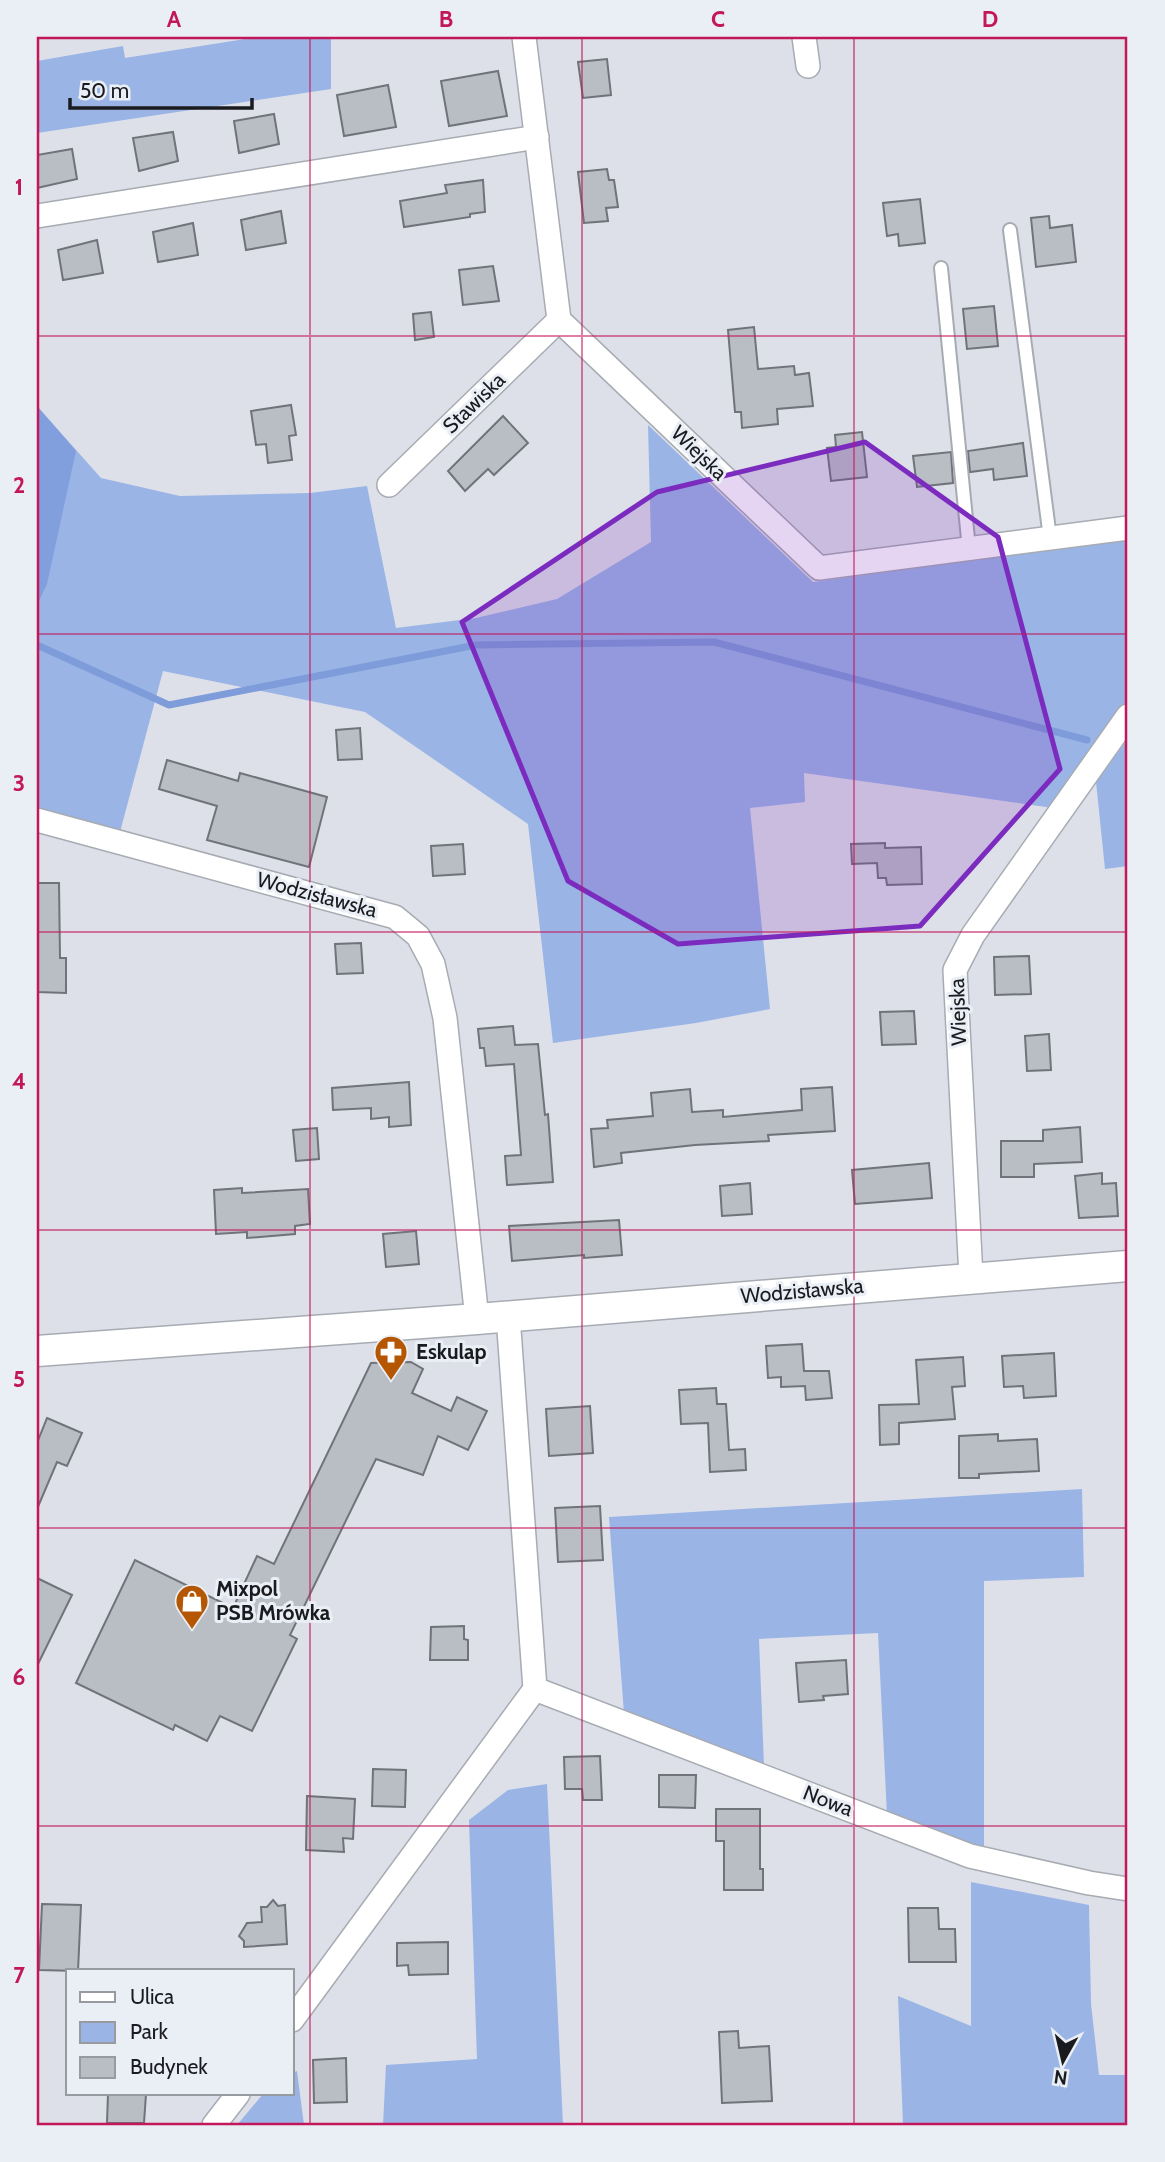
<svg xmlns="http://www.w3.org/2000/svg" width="1165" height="2162" font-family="Cabin,sans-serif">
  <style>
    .green { fill: #9ab4e6 }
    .forest { fill: #819fdd }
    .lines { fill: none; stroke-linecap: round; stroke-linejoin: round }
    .stream { stroke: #7e9cd9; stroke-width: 7 }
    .building { fill: #b9bdc4; stroke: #70737a; stroke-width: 2 }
    .service-casing { stroke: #a7abb2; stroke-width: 16 }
    .minor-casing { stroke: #a7abb2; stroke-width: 26 }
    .tertiary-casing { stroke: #a7abb2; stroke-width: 33 }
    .service { stroke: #fff; stroke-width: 12 }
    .minor { stroke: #fff; stroke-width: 23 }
    .tertiary { stroke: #fff; stroke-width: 30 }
    .marked { fill: #7b2cbf; fill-opacity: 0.2; stroke: #7b2cbf; stroke-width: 5; stroke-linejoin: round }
    .grid { fill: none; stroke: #c2185b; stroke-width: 2; stroke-opacity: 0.55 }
    .labels { text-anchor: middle; stroke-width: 6; stroke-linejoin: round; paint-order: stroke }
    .street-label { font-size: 21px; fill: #1a1b1e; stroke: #eaeef5 }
    .poi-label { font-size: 21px; font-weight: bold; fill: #1a1b1e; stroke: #eaeef5; text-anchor: start }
    .neatline { fill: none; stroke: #c2185b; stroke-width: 2.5 }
    .grid-label { font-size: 23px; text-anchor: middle; font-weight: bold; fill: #c2185b }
  </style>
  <rect width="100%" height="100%" fill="#dde0e8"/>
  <!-- green -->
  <g class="green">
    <polygon points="257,37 331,37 331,89 37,133 37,61 123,46 125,58"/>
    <polygon points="37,406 101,478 180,496 310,493 367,486 396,628 476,618 557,599 651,542 648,425 813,582 1128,539 1128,699 1053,808 804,773 805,802 750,808 770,1009 696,1023 553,1043 528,824 365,712 163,671 120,832 37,809"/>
    <polygon points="1128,739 1128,866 1105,869 1096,782"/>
    <polygon points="1082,1489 1084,1577 984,1581 984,1850 887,1815 878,1633 759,1639 764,1766 624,1713 609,1517"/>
    <polygon points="547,1784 563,2125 383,2125 386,2065 477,2059 469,1820 508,1790"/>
    <polygon points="971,1882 1089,1905 1091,2004 1099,2075 1128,2075 1128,2125 903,2125 898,1996 971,2026"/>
    <polygon points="297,2071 304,2125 237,2125 263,2094 292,2094 292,2073"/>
  </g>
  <!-- forest -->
  <polygon class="forest" points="37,406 76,451 47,584 37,605"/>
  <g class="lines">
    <!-- stream -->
    <polyline class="stream" points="37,645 169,705 476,645 714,642 1087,740"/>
  </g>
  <!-- building -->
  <g class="building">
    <polygon points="607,59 611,95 583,98 578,62"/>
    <polygon points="498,71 507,116 449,126 441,81"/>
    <polygon points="388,85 396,127 344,136 337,95"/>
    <polygon points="274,114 279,144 239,153 234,121"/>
    <polygon points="173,132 178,161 139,171 133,138"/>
    <polygon points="72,149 77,179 37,188 37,155"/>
    <polygon points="607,169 609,180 614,180 618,207 606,208 608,221 584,223 578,172"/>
    <polygon points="483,180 485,212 470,214 470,217 404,227 400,201 447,193 445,185"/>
    <polygon points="920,199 925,243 899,246 898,234 887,236 883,203"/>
    <polygon points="281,211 286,243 246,250 241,220"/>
    <polygon points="1049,216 1050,228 1072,225 1076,262 1036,267 1031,218"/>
    <polygon points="193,223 198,255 158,262 153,232"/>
    <polygon points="97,240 103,273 63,280 58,250"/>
    <polygon points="493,266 499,301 463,305 459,270"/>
    <polygon points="994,306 998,346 967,349 963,309"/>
    <polygon points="431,312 434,337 415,340 413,314"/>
    <polygon points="754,327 758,369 794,366 795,375 809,373 813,406 777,409 778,424 742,428 741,412 735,412 728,330"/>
    <polygon points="291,405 296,435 289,436 292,460 268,463 266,444 256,445 251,411"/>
    <polygon points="503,416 528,443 494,475 488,469 465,491 448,471"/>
    <polygon points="862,432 867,477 831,481 827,448 836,447 835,435"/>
    <polygon points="1023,443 1027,476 994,480 993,469 970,472 968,451"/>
    <polygon points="951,452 953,483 917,487 913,456"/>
    <polygon points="360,728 362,759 338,760 336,730"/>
    <polygon points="167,760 238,781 240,773 327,797 309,867 207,840 217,806 159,789"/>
    <polygon points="885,843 885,848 921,847 922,884 887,885 886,878 878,878 877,863 852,864 851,844"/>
    <polygon points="463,844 465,874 433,876 431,846"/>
    <polygon points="37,883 59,883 60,958 66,958 66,993 37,992"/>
    <polygon points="361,943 363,973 337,974 335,944"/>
    <polygon points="1029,956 1031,994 995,995 994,957"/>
    <polygon points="914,1011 916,1044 882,1045 880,1012"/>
    <polygon points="513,1026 515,1045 538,1044 545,1115 548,1114 553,1182 507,1185 505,1156 521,1155 514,1064 486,1066 484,1048 480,1048 478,1029"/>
    <polygon points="1049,1034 1051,1070 1027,1071 1025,1036"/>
    <polygon points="409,1082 411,1125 389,1127 389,1117 371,1119 371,1108 333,1110 332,1088"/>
    <polygon points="832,1087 835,1131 768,1135 769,1141 695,1145 621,1153 622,1163 594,1167 591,1129 608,1128 607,1120 653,1116 651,1093 690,1089 692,1112 723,1110 723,1117 802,1110 801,1089"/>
    <polygon points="1080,1127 1082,1162 1034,1164 1034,1177 1001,1177 1001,1141 1043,1141 1043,1130"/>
    <polygon points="317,1128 319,1159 296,1161 293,1130"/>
    <polygon points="929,1163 932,1198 855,1204 852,1170"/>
    <polygon points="1102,1173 1102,1184 1116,1183 1118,1216 1079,1218 1075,1176"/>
    <polygon points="750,1183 752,1214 722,1216 720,1186"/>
    <polygon points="242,1188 242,1193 308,1189 310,1224 295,1226 295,1234 247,1238 247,1232 216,1234 214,1190"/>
    <polygon points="619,1220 622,1255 584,1258 584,1255 512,1261 509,1226"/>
    <polygon points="416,1231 419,1264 386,1267 383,1234"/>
    <polygon points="802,1344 804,1371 829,1371 832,1398 806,1400 805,1386 781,1387 781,1377 768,1378 766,1346"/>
    <polygon points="1054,1353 1056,1396 1024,1398 1023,1386 1004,1387 1002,1356"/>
    <polygon points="963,1357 965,1386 952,1387 955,1419 899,1423 899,1444 880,1445 879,1405 919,1404 916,1360"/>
    <polygon points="411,1362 423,1369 412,1393 451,1411 457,1397 487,1411 468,1450 438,1436 423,1475 376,1459 290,1635 297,1639 252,1731 220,1716 207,1741 175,1725 173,1730 76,1683 135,1560 233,1608 257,1556 274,1564 371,1363"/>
    <polygon points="716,1388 717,1404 726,1404 729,1450 745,1449 746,1470 710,1472 708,1423 681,1424 679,1390"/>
    <polygon points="590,1406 593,1453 549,1456 546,1409"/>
    <polygon points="47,1418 82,1433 67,1466 57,1462 37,1509 37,1443"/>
    <polygon points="998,1434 998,1441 1037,1439 1039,1471 979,1474 979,1478 959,1478 959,1436"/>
    <polygon points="600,1506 603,1560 558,1562 555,1508"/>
    <polygon points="37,1578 72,1595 37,1666"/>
    <polygon points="464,1626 464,1639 468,1640 468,1660 430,1660 431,1627"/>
    <polygon points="846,1660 848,1694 823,1696 824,1700 799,1702 796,1663"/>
    <polygon points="600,1756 602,1800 583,1800 582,1789 565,1789 564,1757"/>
    <polygon points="373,1769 406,1770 405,1807 372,1806"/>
    <polygon points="659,1775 696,1775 695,1808 659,1807"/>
    <polygon points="307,1796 355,1799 353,1839 343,1838 344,1852 306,1850"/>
    <polygon points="716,1809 760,1809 760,1869 763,1869 763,1890 724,1890 724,1841 716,1841"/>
    <polygon points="273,1900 278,1906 285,1905 287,1944 244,1947 244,1941 239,1936 247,1923 262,1922 261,1907 267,1907"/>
    <polygon points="42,1904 81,1905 78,1971 39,1970"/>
    <polygon points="908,1908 938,1908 939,1929 955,1929 956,1962 909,1962"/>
    <polygon points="448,1942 448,1974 409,1975 408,1965 397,1966 397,1943"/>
    <polygon points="738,2031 739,2048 769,2046 772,2101 722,2103 719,2032"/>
    <polygon points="346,2058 347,2102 314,2103 313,2060"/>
    <polygon points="108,2094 146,2094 144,2123 107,2123"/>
  </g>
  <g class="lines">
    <defs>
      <g id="service">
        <polyline points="1010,230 1050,538"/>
        <polyline points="941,268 969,549"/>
      </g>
      <g id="minor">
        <polyline points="524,37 559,320 819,568 1128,528"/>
        <polyline points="804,37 808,66"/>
        <polyline points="37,216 537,137"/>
        <polyline points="389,485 559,320"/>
        <polyline points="37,820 395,917 418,936 433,964 445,1018 477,1319"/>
        <polyline points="971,1277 955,970 973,935 1128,716"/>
        <polyline points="508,1316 535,1689 970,1856 1089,1883 1128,1889"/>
        <polyline points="292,2020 535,1689"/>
        <polyline points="214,2125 238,2094"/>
      </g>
      <polyline id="tertiary" points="37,1351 477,1319 1128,1266"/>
    </defs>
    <!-- service casing -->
    <use href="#service" class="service-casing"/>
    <!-- minor casing -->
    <use href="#minor" class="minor-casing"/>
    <!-- tertiary casing -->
    <use href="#tertiary" class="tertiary-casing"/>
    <!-- service -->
    <use href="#service" class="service"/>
    <!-- minor -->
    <use href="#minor" class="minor"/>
    <!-- tertiary -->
    <use href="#tertiary" class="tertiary"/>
  </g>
  <!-- marked area -->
  <path class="marked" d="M865,442L998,537L1060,769L920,926L678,944L568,881L462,622L657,492Z"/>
  <!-- grid -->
  <path class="grid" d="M310,37V2125M582,37V2125M854,37V2125M37,336H1128M37,634H1128M37,932H1128M37,1230H1128M37,1528H1128M37,1826H1128"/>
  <!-- icons -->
  <defs>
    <symbol id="pharmacy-pin" viewBox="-11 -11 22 30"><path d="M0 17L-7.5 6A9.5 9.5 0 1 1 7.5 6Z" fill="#b45602" stroke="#eaeef5"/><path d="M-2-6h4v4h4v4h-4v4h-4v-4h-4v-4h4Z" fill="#fff"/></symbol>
    <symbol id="shop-pin" viewBox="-11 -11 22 30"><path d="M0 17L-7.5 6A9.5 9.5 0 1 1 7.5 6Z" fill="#b45602" stroke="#eaeef5"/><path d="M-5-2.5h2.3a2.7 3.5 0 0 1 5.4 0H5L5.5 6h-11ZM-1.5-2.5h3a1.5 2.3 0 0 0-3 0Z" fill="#fff"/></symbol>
  </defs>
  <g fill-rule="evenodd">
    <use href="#pharmacy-pin" x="372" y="1333" width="38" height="52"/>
    <use href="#shop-pin" x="173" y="1582" width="38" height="52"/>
  </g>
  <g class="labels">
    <!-- street labels -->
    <g class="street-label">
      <text transform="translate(474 403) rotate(-44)" y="7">Stawiska</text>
      <text transform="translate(699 453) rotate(44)" y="7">Wiejska</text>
      <text transform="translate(317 895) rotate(15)" y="7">Wodzisławska</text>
      <text transform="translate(958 1012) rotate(-92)" y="7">Wiejska</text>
      <text transform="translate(802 1291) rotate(-5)" y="7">Wodzisławska</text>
      <text transform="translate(828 1801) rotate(21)" y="7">Nowa</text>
    </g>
    <!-- poi labels -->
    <g class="poi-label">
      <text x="416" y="1359">Eskulap</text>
      <text x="216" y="1596">Mixpol<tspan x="216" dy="24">PSB Mrówka</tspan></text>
    </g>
  </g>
  <!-- border -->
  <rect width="1165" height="2162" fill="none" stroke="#eaeef5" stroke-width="77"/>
  <!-- legend -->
  <rect x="66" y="1969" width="228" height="126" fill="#eaeef5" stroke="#979a9f" stroke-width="2"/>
  <rect x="80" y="1992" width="35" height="10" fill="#ffffff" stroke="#979a9f" stroke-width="2"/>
  <text x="130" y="2004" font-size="21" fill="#1a1b1e">Ulica</text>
  <rect x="80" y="2022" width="35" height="21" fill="#9ab4e6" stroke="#979a9f" stroke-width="2"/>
  <text x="130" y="2039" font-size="21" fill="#1a1b1e">Park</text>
  <rect x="80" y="2057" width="35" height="21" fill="#b9bdc4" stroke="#979a9f" stroke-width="2"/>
  <text x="130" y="2074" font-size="21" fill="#1a1b1e">Budynek</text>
  <!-- north arrow -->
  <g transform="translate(1063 2061) rotate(188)" stroke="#eaeef5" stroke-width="5" paint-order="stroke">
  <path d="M0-5L12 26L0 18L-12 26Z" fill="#1a1b1e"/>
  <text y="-10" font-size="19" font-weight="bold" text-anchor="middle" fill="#1a1b1e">N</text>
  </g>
  <!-- scale -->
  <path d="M70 98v10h182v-10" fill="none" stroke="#1a1b1e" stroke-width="3.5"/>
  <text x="80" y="98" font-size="21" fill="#1a1b1e" stroke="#eaeef5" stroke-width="5" paint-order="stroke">50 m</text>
  <rect x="38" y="38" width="1088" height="2086" class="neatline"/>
  <g class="grid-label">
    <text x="174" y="27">A</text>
    <text x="446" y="27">B</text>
    <text x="718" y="27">C</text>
    <text x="990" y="27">D</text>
    <text x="19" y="195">1</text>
    <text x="19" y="493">2</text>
    <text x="19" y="791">3</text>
    <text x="19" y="1089">4</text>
    <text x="19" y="1387">5</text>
    <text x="19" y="1685">6</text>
    <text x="19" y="1983">7</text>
  </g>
</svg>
